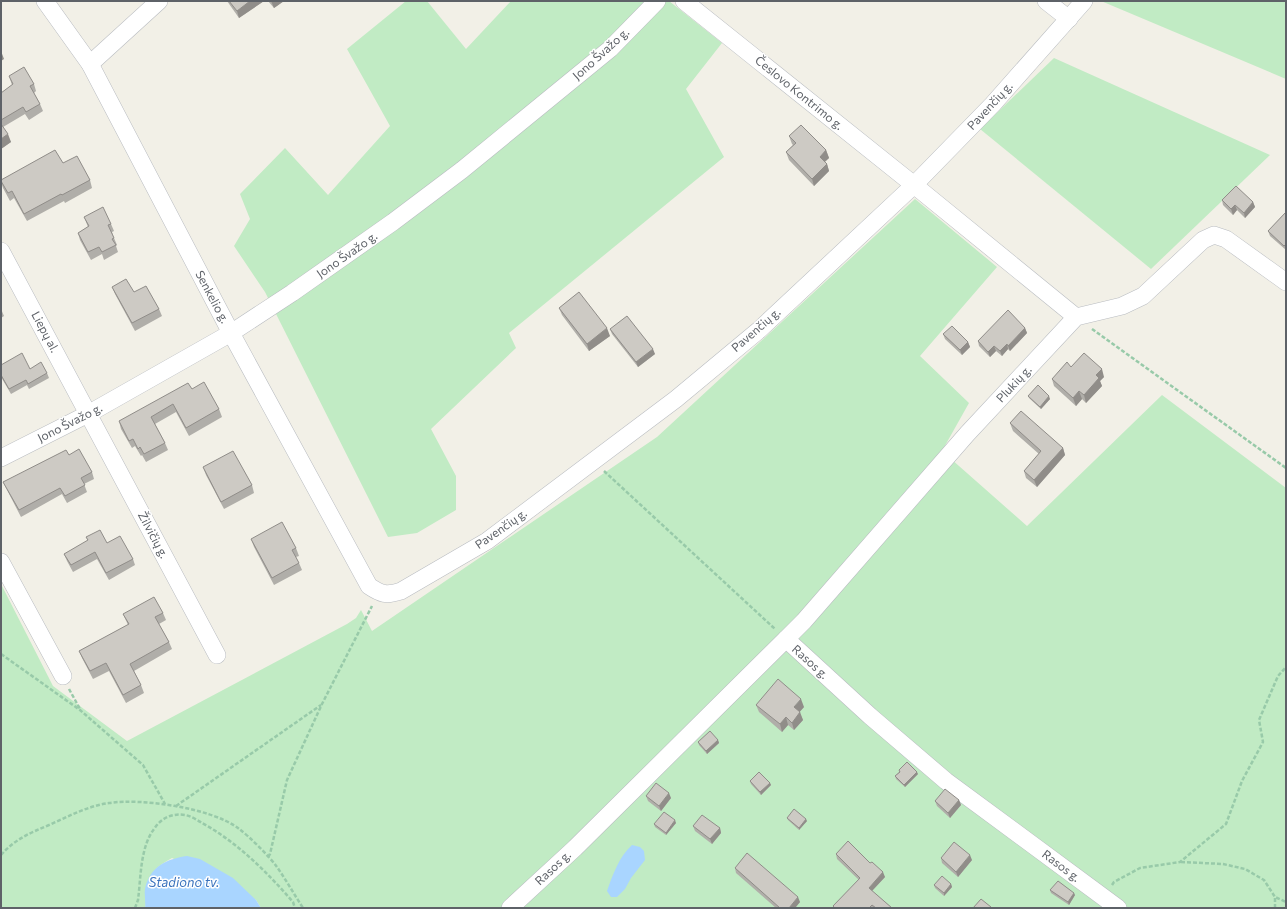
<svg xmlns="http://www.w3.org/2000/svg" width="1287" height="909" font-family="Commissioner,sans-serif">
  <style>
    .green { fill: #c1ebc4 }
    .water { fill: #a9d5ff }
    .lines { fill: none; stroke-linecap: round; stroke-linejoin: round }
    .street-casing { stroke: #b9bcc1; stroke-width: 18 }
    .path { stroke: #98caa9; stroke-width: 2.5; stroke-dasharray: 4 2; stroke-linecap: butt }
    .street { stroke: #fff; stroke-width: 17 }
    .wall { fill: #b0aea9 }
    .shaded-wall { fill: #908d89 }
    .building { fill: #cdcac4; stroke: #908d89 }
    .labels { text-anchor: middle; stroke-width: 3; stroke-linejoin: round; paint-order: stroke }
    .street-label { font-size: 12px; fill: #5e6268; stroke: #fff }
    .water-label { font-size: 13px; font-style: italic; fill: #3a73bd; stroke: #fff }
  </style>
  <rect width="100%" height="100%" fill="#f2f0e7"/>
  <!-- green -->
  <g class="green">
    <polygon points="406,1 427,1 466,49 511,1 669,1 722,43 686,89 724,157 509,333 516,348 431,429 456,476 456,510 417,533 388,537 265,292 234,246 250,219 240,194 285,148 328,195 390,126 347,49"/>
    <polygon points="1101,1 1286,1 1286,79"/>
    <polygon points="1054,58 1270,155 1151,269 980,129"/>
    <path d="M915,199L997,267L920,356L969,403L942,451L1027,526L1162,395L1286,488V908H261L256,900L172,858C142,874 153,881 145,908H1V584L53,686L127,741L347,624L356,618L361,610L372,631L657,437Z"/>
  </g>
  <!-- water -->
  <g class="water">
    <path d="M632,845L640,847L644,851L645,860L631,878L625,889L617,897H611L607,891C613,874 619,857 632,845Z"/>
    <path d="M187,856L200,859L233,878L256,900L261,908H145C146,902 144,895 145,889C150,866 167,859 187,856Z"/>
  </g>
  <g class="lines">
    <defs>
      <g id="street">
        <path d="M45,1L90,64L231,333L369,586C381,594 386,596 401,591L487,541L676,399L759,330L914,185L993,104L1084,1"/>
        <polyline points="684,1 914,185 1076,317"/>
        <polyline points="1046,1 1069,19"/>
        <polyline points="90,64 159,1"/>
        <polyline points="1,251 217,655"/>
        <polyline points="1,458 88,414 231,333 292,293 393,222 462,170 610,49 657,1"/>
        <polyline points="1,562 63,676"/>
        <polyline points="786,639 804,621 967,434 1076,317 1122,306 1143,296 1203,240 1214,235 1226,239 1286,282"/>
        <polyline points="510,908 575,848 786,639 870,716 946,781 1118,908"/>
      </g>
    </defs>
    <!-- street casing -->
    <use href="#street" class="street-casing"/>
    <!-- path -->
    <g class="path">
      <polyline points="1092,329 1286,468"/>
      <polyline points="604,471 775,629"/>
      <polyline points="1,654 80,710 143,765 165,804"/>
      <polyline points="69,689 80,709"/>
      <polyline points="176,806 321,705"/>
      <path d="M1,855C15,839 30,833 49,825C69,816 88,806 109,803C142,798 211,808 238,828C250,837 268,855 277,867C286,880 294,894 303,908"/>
      <polyline points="268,857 270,854 287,780 322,704 372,606"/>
      <polyline points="1181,862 1223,864 1245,869 1264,880 1275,897 1286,902"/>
      <polyline points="1112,885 1114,882 1140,868 1180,862 1226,824 1242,781 1263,742 1259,720 1278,676 1286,667"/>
      <path d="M135,908L138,900C141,877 140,848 154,829C161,818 172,813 185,815C191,816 197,820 202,823C237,842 267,872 293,902L295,908"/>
      <polyline points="1275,908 1275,897"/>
    </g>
    <!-- street -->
    <use href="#street" class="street"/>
  </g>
  <!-- wall -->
  <g class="wall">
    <polygon points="227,1 264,1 239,18"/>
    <polygon points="268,1 284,1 274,8"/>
    <polygon points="9,76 34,84 36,91 34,93 40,104 43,111 29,120 25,114 3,127 11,142 1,149 1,93 12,85"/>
    <polygon points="789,136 826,150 829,158 825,162 827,164 829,171 814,186 789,160 786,152 793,145 792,144"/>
    <polygon points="63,163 90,180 92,188 65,203 64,201 27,221 14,198 10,201 3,188 1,182"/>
    <polygon points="1222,200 1253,202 1255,207 1245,218 1237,210 1233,215 1223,205"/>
    <polygon points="1286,212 1286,250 1270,236 1268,231"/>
    <polygon points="84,217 111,224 114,231 112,232 114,238 117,245 116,246 118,252 104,260 102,254 91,260 80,240 78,233 88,227"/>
    <polygon points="112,287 134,292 159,309 162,316 135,331 115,294"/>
    <polygon points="559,308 610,336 589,351 562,315"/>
    <polygon points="1,309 4,316 1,318"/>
    <polygon points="1025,328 1027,333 1010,351 1008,349 1002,356 996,351 990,357 979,346 978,341"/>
    <polygon points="610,329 655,354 638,367 612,334"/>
    <polygon points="943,334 968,342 970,347 962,355 945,339"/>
    <polygon points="1,365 30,369 47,373 49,378 29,389 27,385 11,394 1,377"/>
    <polygon points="1071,367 1104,377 1100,381 1102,386 1086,403 1082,399 1076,406 1054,386 1052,379"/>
    <polygon points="192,389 219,409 222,417 189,436 176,412 155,424 165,443 168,450 146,462 142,455 141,456 135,446 132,448 121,429 119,421"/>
    <polygon points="1028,396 1050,399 1041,409 1029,398"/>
    <polygon points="1010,423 1063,448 1065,455 1037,487 1026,478 1024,471 1039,454 1013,431"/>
    <polygon points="69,455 92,472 94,479 84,484 87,492 67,503 62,494 21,517 6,488 3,482"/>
    <polygon points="203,467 252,485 254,493 224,509 206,475"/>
    <polygon points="86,537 107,543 133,559 135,565 109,580 97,559 73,572 67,561 64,554 88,541"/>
    <polygon points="251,539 296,548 299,556 296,557 299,563 302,570 274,585 254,547"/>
    <polygon points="163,613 166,620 159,624 169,642 172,649 134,671 141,685 144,693 126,703 109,671 93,679 82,658 79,651 128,625 123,614"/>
    <polygon points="756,705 804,707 799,712 803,720 794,730 788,725 782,732 759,712"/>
    <polygon points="718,740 719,743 707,754 699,745 698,742"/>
    <polygon points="899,770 918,774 905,787 896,779 895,776 899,772"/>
    <polygon points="750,781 770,783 771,785 761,795 751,784"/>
    <polygon points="646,796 671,798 661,811 648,801"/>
    <polygon points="959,800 961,805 950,818 937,806 935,801"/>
    <polygon points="787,818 807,821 799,830 788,820"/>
    <polygon points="676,823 666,835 655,827 654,824"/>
    <polygon points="693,826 720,828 721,833 712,844 695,831"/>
    <polygon points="836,854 870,863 885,877 872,891 892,908 834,908 833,906 859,880 837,859"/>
    <polygon points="941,858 972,860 958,877 942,863"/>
    <polygon points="735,868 800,902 795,908 776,908 736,873"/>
    <polygon points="951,884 952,887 944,896 935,888 934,885"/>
    <polygon points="1050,890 1075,895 1069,905 1051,893"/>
  </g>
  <!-- shaded-wall -->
  <g class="shaded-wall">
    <polygon points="250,1 264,1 239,18 237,11"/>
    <polygon points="271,1 284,1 274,8"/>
    <polygon points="1,51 4,59 1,61"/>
    <polygon points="8,134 11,142 1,149 1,139"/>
    <polygon points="826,150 829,158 822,164 820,157"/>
    <polygon points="827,164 829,171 814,186 812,179"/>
    <polygon points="1253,202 1255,207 1245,218 1244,213"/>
    <polygon points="1235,205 1237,210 1233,215 1231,209"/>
    <polygon points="607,328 610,336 589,351 587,344"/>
    <polygon points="1025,328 1027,333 1010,351 1008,346"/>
    <polygon points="968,342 970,347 962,355 960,350"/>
    <polygon points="1007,344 1008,349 1002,356 1000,351"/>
    <polygon points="994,346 996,351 990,357 988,352"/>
    <polygon points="653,349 655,354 638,367 636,362"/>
    <polygon points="1102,369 1104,377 1100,381 1102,386 1086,403 1084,395 1096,375"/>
    <polygon points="1079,391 1082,399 1076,406 1073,398"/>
    <polygon points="1049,396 1050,399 1041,409 1040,407"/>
    <polygon points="1063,448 1065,455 1037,487 1034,480"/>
    <polygon points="801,699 804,707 797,715 794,707"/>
    <polygon points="800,712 803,720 794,730 792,723"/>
    <polygon points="786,717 788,725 782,732 780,724"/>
    <polygon points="718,740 719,743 707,754 706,751"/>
    <polygon points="917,772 918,774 905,787 904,785"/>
    <polygon points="770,783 771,785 761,795 760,792"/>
    <polygon points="669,793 671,798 661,811 659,806"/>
    <polygon points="959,800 961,805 950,818 948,813"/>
    <polygon points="806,819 807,821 799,830 799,828"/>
    <polygon points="675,820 676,823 666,835 666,833"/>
    <polygon points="720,828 721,833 712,844 710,839"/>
    <polygon points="970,855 972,860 958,877 956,872"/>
    <polygon points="883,872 885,877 870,893 869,888"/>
    <polygon points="951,884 952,887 944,896 944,893"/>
    <polygon points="1074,893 1075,895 1069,905 1068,902"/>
    <polygon points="798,897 800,902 795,908 789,908"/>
  </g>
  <!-- building -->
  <g class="building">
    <polygon points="229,1 250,1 237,11"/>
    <polygon points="24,67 34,84 30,86 40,104 26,112 23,107 1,120 1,93 13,84 9,76"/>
    <polygon points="1,124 8,134 1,139"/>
    <polygon points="801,125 826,150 820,157 827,164 812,179 786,152 796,143 789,136"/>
    <polygon points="55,150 63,163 77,156 90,180 62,195 61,194 24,214 12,191 8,193 1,181 1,180"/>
    <polygon points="1236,186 1253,202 1244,213 1235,205 1231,209 1222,200"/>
    <polygon points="103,207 111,224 108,225 114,238 112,239 116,245 102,252 99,247 88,252 78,233 89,226 84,217"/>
    <polygon points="1286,212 1286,244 1284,246 1268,231"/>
    <polygon points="126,279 134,292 146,286 159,309 132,323 112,287"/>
    <polygon points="579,292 607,328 587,344 559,308"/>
    <polygon points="1008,310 1025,328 1008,346 1007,344 1000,351 994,346 988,352 978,341"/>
    <polygon points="627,316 653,349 636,362 610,329"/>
    <polygon points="952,326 968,342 960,350 943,334"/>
    <polygon points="22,353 30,369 41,362 47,373 28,384 26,380 9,389 1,375 1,365"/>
    <polygon points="1084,353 1102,369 1096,375 1099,378 1084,395 1079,391 1073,398 1052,379 1067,362 1071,367"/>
    <polygon points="204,382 219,409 186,428 173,404 151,417 165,443 144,454 140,447 138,449 133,439 129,441 119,421 188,383 192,389"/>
    <polygon points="1038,385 1049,396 1040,407 1028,396"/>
    <polygon points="1021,411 1063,448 1034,480 1024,471 1041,451 1010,423"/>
    <polygon points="79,449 92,472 81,478 85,485 65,496 60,488 19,510 3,482 66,450 69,455"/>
    <polygon points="233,451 252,485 221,502 203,467"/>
    <polygon points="282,522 296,548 292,550 299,563 272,578 251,539"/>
    <polygon points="100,530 107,543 120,536 133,559 106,573 95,552 71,565 64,554 88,540 86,537"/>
    <polygon points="154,597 163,613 155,617 169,642 130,664 141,685 123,695 106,663 90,671 79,651 129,624 123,614"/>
    <polygon points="778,679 801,699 794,707 800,712 792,723 786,717 780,724 756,705"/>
    <polygon points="710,731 718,740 706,751 698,742"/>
    <polygon points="907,762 917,772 904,785 895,776 900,772 899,770"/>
    <polygon points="759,772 770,783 760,792 750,781"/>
    <polygon points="656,783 669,793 659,806 646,796"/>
    <polygon points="945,789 959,800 948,813 935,801"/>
    <polygon points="794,809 806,819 799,828 787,818"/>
    <polygon points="664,812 675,820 666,833 654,824"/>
    <polygon points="702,815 720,828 710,839 693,826"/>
    <polygon points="848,841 870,863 872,862 883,872 869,888 892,908 876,908 872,905 869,908 835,908 833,906 860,878 836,854"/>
    <polygon points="954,842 970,855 956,872 941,858"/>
    <polygon points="747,853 798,897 789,908 780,908 735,868"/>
    <polygon points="942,876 951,884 944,893 934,885"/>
    <polygon points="1058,881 1074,893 1068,902 1050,890"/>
    <polygon points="981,899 991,907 990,908 973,908"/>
  </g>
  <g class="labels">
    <!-- street labels -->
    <g class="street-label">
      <text transform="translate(601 54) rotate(-42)" y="4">Jono Švažo g.</text>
      <text transform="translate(799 93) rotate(39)" y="4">Česlovo Kontrimo g.</text>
      <text transform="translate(990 106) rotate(-47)" y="4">Pavenčių g.</text>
      <text transform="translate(347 255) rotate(-35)" y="4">Jono Švažo g.</text>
      <text transform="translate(212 297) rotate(62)" y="4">Senkelio g.</text>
      <text transform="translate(756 330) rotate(-41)" y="4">Pavenčių g.</text>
      <text transform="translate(45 332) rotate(62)" y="4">Liepų al.</text>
      <text transform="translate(1014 384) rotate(-47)" y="4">Plukių g.</text>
      <text transform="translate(70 423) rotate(-27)" y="4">Jono Švažo g.</text>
      <text transform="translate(501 529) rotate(-35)" y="4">Pavenčių g.</text>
      <text transform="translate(153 535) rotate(62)" y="4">Žilvičių g.</text>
      <text transform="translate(810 662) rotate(42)" y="4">Rasos g.</text>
      <text transform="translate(1061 866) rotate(37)" y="4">Rasos g.</text>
      <text transform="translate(553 868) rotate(-43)" y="4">Rasos g.</text>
    </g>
    <!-- water labels -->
    <g class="water-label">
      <text x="184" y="887">Stadiono tv.</text>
    </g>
  </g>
  <!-- border -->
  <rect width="1287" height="909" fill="none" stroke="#5e6268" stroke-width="4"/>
</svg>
